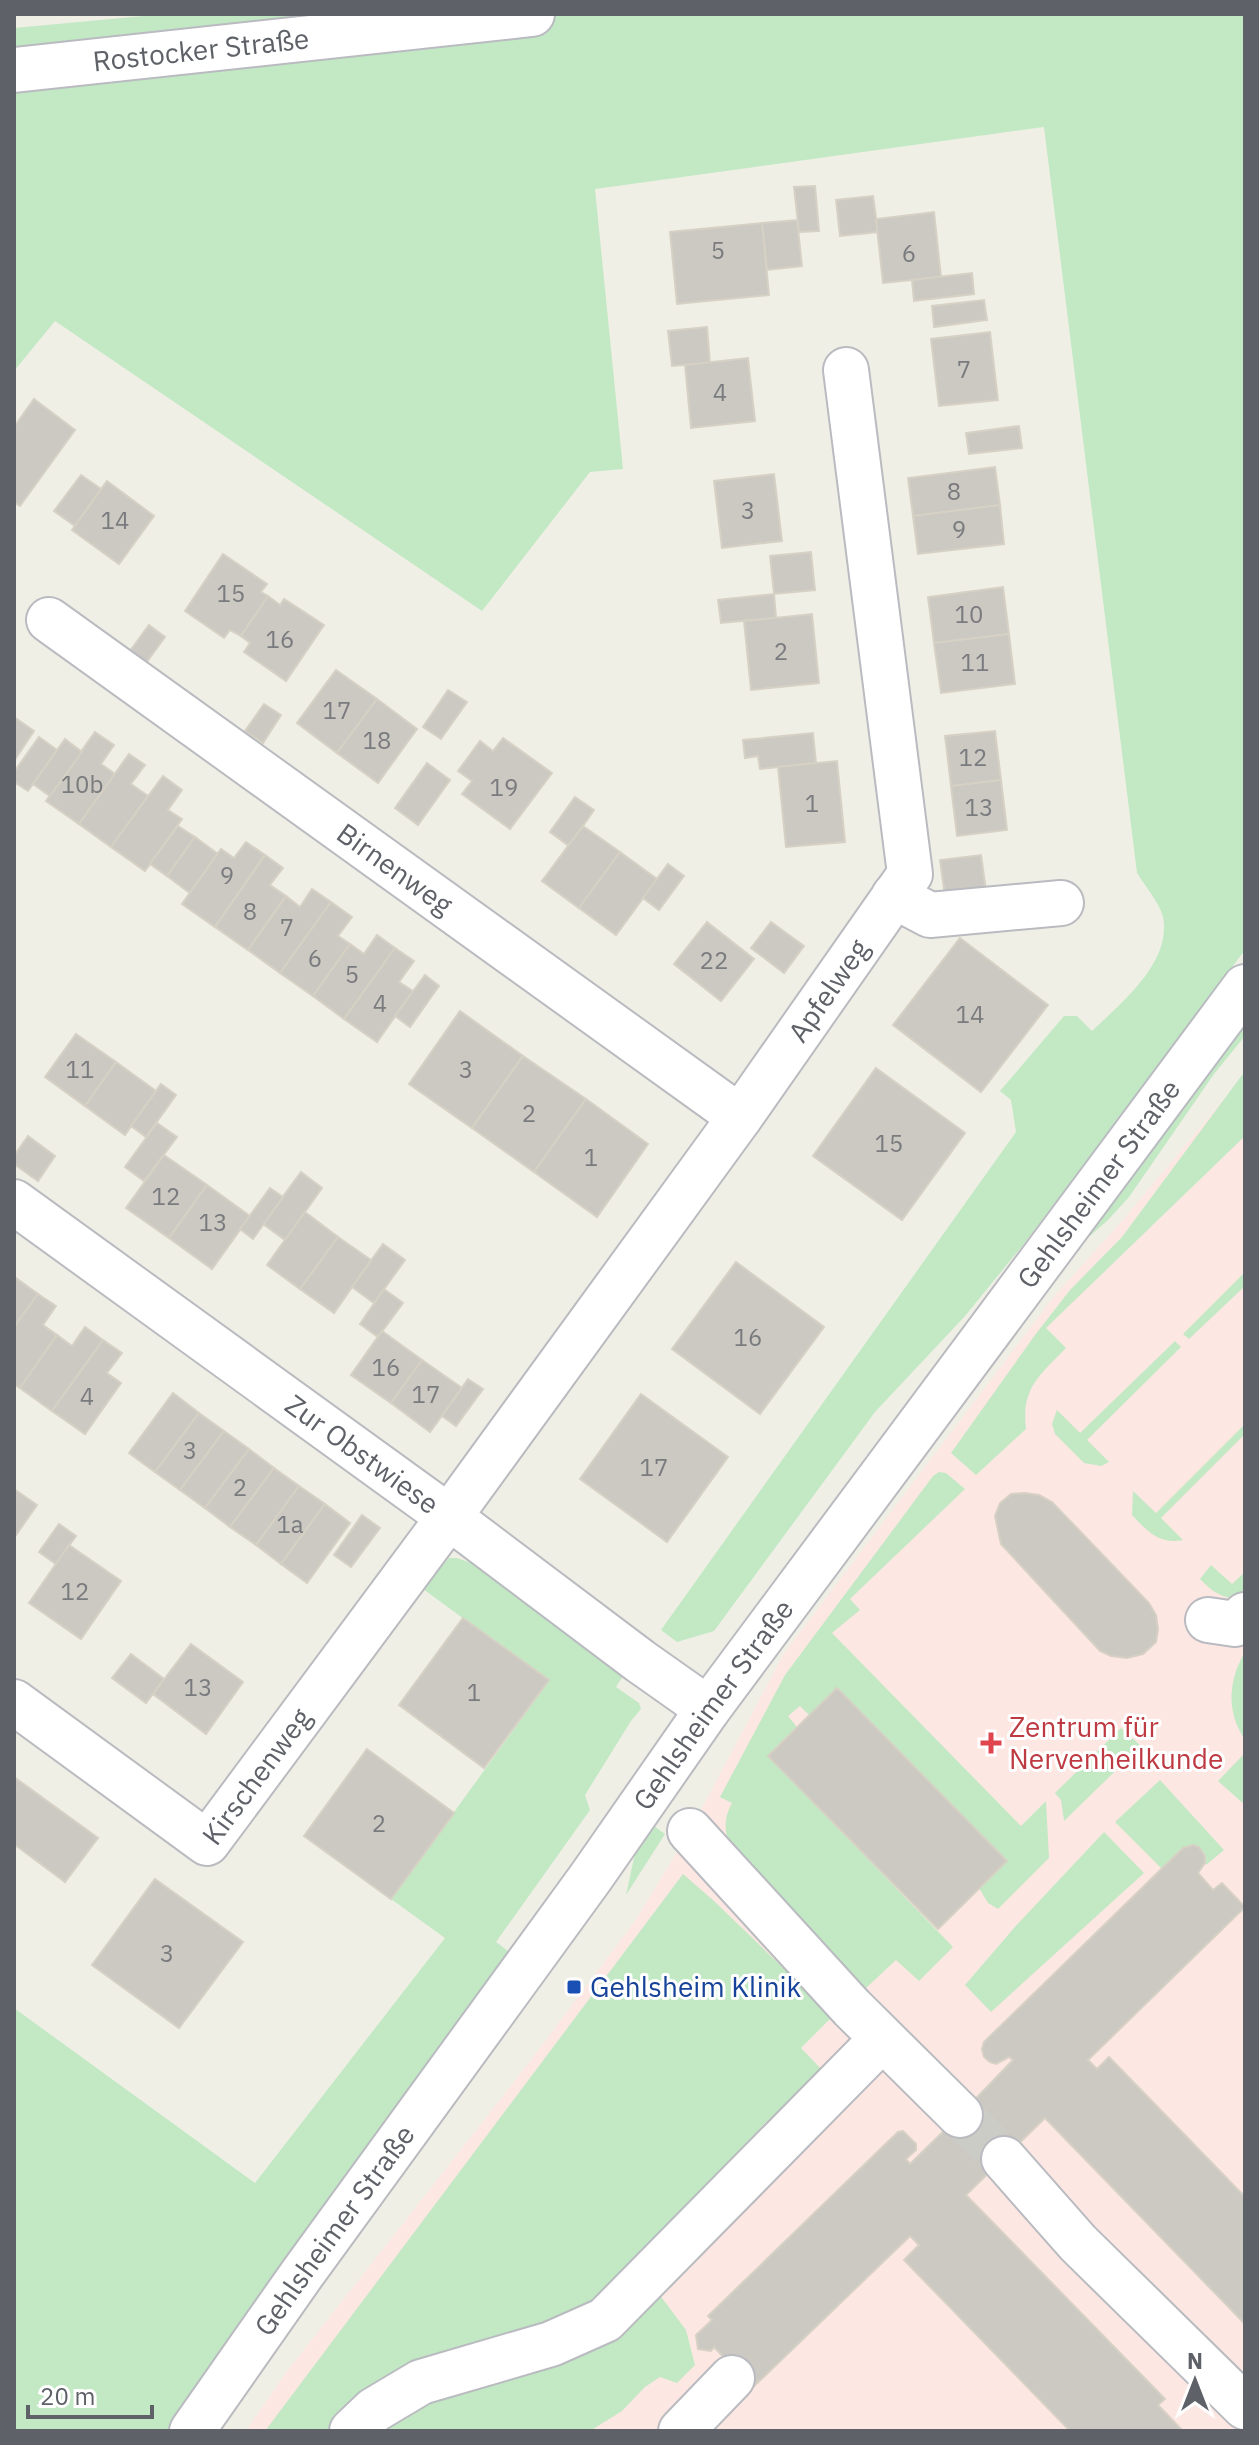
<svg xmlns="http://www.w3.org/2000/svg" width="1259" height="2445" font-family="'IBM Plex Sans',sans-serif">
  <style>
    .medical { fill: #fde7e3 }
    .green { fill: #c2e9c4 }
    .building { fill: #ccc9c3; stroke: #d6d1c4; stroke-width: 2 }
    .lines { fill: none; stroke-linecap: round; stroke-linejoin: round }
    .minor-tunnel { stroke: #ccccc6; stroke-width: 44; stroke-dasharray: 44 22; stroke-linecap: butt }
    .minor-casing { stroke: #b9bbc0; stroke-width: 48 }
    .minor { stroke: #fff; stroke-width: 44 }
    .health-dot { fill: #e0444e; stroke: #fff; stroke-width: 3 }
    .transit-dot { fill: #1a4fb4; stroke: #fff; stroke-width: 3 }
    .labels { text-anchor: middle; stroke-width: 6; stroke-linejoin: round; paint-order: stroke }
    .number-label { font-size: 24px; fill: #7a7b7e }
    .street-label { font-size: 28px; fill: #5e6167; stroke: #fff }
    .health-label { font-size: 28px; fill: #be3a42; stroke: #fff; text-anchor: start }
    .transit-label { font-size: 28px; fill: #164399; stroke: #fff; text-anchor: start }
  </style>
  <rect width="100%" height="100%" fill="#f0efe6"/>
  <!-- medical -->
  <polygon class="medical" points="1245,1074 1245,2431 246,2431 285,2374 528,2064 635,1921 690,1831 783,1655 1052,1299 1122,1221"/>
  <!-- green -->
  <g class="green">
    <path d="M165,14H1245V950L1023,1245L965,1316L875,1412L714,1631L677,1642L661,1630L1016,1132L1011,1100L1000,1091L1064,1016H1077L1092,1031C1121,1003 1172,962 1163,917C1159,902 1145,886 1137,873L1044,127L595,189L623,469L590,472L482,611L55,321L14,371V28Z"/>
    <polygon points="1245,1015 1245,1036 1214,1074 1129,1197 1107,1221 1077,1247"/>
    <path d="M1245,1071V1136L1046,1328L1066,1348C1040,1375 1021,1388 1026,1429L976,1475L951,1453L1035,1335L1070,1290L1122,1237Z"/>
    <polygon points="1245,1272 1245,1286 1189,1339 1183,1334"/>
    <polygon points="1175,1341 1181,1347 1087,1440 1109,1462 1101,1466 1084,1463 1055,1434 1052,1424 1057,1410 1080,1433"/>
    <path d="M1245,1424V1434L1161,1518L1183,1540C1160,1545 1147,1531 1132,1515L1133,1491L1156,1513Z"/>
    <path d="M939,1472L946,1473L965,1489L850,1599L860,1610L832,1633L1021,1826L1046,1801L1049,1858L998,1909L988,1903L979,1888L1006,1860L837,1688L809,1715L800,1706L788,1716L797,1727L768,1756L953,1947L919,1981L896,1960L866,1988L745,1869C729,1849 718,1827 732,1803L720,1797L785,1675L933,1476Z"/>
    <polygon points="449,1558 457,1558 482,1567 623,1676 616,1687 639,1703 641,1709 631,1721 585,1795 590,1810 496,1942 508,1951 166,2431 14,2431 14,2008 255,2183 445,1938 391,1899 549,1681 423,1589"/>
    <path d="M1211,1565L1232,1584L1245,1572V1598C1225,1600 1214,1594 1200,1579Z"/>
    <path d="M1245,1652V1740C1226,1712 1228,1680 1245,1652Z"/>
    <polygon points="1121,1728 1141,1746 1064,1821 1061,1800 1055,1793"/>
    <polygon points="1245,1753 1245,1805 1218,1781"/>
    <polygon points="1160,1780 1224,1850 1206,1865 1204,1852 1193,1845 1183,1848 1162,1869 1115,1822"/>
    <polygon points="651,1824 665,1834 626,1895 637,1844"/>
    <polygon points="1104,1832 1144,1873 991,2012 965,1985 1014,1928"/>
    <polygon points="683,1874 714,1901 833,2016 801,2048 827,2075 773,2128 767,2121 635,2262 686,2330 695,2365 677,2383 660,2377 645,2387 622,2411 590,2431 265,2431"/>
  </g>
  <!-- building -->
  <g class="building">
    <polygon points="815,186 819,231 799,232 794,187"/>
    <polygon points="873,196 878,232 840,236 836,200"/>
    <polygon points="934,212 941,277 883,283 876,219"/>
    <polygon points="797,220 802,266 767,270 762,223"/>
    <polygon points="762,223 769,295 677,304 670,232"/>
    <polygon points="972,273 974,294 914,301 912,280"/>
    <polygon points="984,300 987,320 934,327 932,306"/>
    <polygon points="707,327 710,363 672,366 668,331"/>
    <polygon points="990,332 998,400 939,406 931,339"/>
    <polygon points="748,358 755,421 691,428 685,365"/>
    <polygon points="34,399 75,430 20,506 14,502 14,427"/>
    <polygon points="1019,426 1022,448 969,454 966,433"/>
    <polygon points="995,467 1000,505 913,516 908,478"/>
    <polygon points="774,474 782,541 722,548 714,481"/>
    <polygon points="81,475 101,489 75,526 54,511"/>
    <polygon points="107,481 154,516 119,564 72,530"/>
    <polygon points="1000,505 1004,544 918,554 913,516"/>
    <polygon points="811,552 815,590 774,594 770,556"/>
    <polygon points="223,554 267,584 261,592 268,596 241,636 230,630 224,638 185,611"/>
    <polygon points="1003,587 1009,634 934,643 928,597"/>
    <polygon points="774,594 776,618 721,623 718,600"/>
    <polygon points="268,596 280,605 284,599 324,625 286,681 244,652 250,643 241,636"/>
    <polygon points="812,614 819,683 751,690 744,621"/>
    <polygon points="149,625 165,637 143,667 127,655"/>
    <polygon points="1009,634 1015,684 941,693 934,643"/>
    <polygon points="336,670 377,699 337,753 297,723"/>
    <polygon points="448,690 467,702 441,739 423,727"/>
    <polygon points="377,699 417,729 378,783 337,753"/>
    <polygon points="264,704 281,715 263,743 245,731"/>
    <polygon points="14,717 34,731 14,761"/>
    <polygon points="995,731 1001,780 951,786 945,736"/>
    <polygon points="95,732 114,745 101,764 115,774 79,824 46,801"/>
    <polygon points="813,733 816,763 760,769 758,756 745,758 743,740"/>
    <polygon points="39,737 57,750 28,791 14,782 14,772"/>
    <polygon points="503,738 552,773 510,829 462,794 472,781 458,771 480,741 493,751"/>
    <polygon points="65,739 82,752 50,796 33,784"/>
    <polygon points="129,754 145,765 131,784 148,796 111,847 79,824"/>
    <polygon points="837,761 845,842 786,847 778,767"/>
    <polygon points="427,763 450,780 418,825 395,808"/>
    <polygon points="163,776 182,790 168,810 182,819 145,871 111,847"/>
    <polygon points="1001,780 1007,830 957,836 951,786"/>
    <polygon points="575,797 594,810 569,846 550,832"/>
    <polygon points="178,826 195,837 167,876 150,864"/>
    <polygon points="583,826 620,852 579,908 542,881"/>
    <polygon points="195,837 218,854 190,893 167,876"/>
    <polygon points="246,842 265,855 215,927 182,904 221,849 234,858"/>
    <polygon points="620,852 657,879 616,935 579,908"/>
    <polygon points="265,855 283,868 270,885 286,896 248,950 215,927"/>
    <polygon points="981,855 987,898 946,903 940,860"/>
    <polygon points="668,864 684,876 659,910 643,898"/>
    <polygon points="312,889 331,902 280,973 248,950 286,896 300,907"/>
    <polygon points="331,902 352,917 338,936 350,944 313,996 280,973"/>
    <polygon points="707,922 754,959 721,1001 674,964"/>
    <polygon points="771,922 804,946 784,973 751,948"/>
    <polygon points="377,935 395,948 344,1019 313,996 350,944 364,954"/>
    <polygon points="960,938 1048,1005 981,1092 893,1025"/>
    <polygon points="395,948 414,961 399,982 413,991 377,1042 344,1019"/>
    <polygon points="425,975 439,986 410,1027 395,1016"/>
    <polygon points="460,1011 523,1056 472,1128 409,1084"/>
    <polygon points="76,1034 116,1062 85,1106 45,1077"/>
    <polygon points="523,1056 586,1099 534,1172 472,1128"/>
    <polygon points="116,1062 156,1091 125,1135 85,1106"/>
    <polygon points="876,1068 965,1133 902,1220 813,1156"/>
    <polygon points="161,1084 176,1095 146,1137 131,1126"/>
    <polygon points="586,1099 648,1144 597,1217 534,1172"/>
    <polygon points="157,1123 177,1137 144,1181 125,1167"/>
    <polygon points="28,1136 55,1156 38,1181 14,1164 14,1156"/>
    <polygon points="164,1155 207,1185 169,1238 126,1208"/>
    <polygon points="301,1172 322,1188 285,1240 263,1224"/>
    <polygon points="207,1185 250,1216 212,1269 169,1238"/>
    <polygon points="270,1188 283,1197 253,1239 240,1229"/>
    <polygon points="305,1212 338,1237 300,1289 267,1265"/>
    <polygon points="338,1237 371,1260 334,1313 300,1289"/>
    <polygon points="383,1244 405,1260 374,1303 352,1287"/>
    <polygon points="736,1262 824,1327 760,1414 672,1349"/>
    <polygon points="16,1278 38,1294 14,1327 14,1281"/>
    <polygon points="384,1289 403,1303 378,1337 360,1324"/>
    <polygon points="38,1294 56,1306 43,1325 57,1335 20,1388 14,1384 14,1327"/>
    <polygon points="85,1327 103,1340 52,1411 20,1388 57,1335 72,1346"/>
    <polygon points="382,1331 422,1360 391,1403 351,1375"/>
    <polygon points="103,1340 122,1353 107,1373 121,1383 85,1434 52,1411"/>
    <polygon points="422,1360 462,1388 430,1432 391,1403"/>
    <polygon points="468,1379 483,1389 456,1426 442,1416"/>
    <polygon points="173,1393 199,1413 155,1472 129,1453"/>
    <polygon points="641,1394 728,1457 667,1542 580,1479"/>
    <polygon points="199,1413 224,1431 180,1490 155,1472"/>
    <polygon points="224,1431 249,1449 205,1508 180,1490"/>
    <polygon points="249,1449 274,1468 230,1527 205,1508"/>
    <polygon points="274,1468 299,1486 256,1545 230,1527"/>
    <polygon points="299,1486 325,1504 281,1564 256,1545"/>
    <polygon points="14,1489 37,1505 14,1538"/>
    <polygon points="1024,1493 1039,1495 1052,1502 1149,1603 1156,1615 1158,1629 1156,1642 1143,1654 1127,1658 1111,1656 1100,1651 1001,1544 995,1516 1000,1503 1011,1494"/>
    <polygon points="325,1504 350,1523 307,1583 281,1564"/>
    <polygon points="362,1515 380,1528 351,1567 334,1555"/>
    <polygon points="59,1524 76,1536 56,1564 39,1552"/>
    <polygon points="69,1545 121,1581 81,1639 29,1603"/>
    <polygon points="463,1618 549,1680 484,1768 399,1705"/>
    <polygon points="191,1644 243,1682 206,1734 153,1694"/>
    <polygon points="131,1654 164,1679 146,1703 112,1678"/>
    <polygon points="837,1688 1007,1861 938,1929 768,1756"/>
    <polygon points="367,1749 454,1813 391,1899 304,1836"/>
    <polygon points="14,1777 98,1838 65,1882 14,1844"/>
    <polygon points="1193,1845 1199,1847 1205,1856 1205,1863 1198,1873 1213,1890 1222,1883 1245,1907 1088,2060 1097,2069 1109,2057 1245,2197 1245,2324 1045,2118 966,2195 1165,2399 1158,2405 1183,2431 1070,2431 904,2260 919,2245 910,2236 747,2393 728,2362 714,2347 711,2351 698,2349 696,2335 712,2320 708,2316 898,2132 903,2131 916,2144 916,2150 906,2159 910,2164 960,2115 1013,2060 1009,2057 996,2064 990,2062 984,2057 982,2049 984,2042 1183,1848"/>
    <polygon points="155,1879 243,1942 179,2028 92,1965"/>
  </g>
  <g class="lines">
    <!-- minor-tunnel -->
    <polyline class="minor-tunnel" points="960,2115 1004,2159"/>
    <defs>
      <g id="minor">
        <path id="s1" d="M14,70L532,14"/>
        <path id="s2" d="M49,620L740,1117"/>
        <polyline points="894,896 930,915 1061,903"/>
        <path id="s3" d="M14,1202L449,1517L640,1661L708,1709"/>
        <polyline points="1208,1620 1235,1624 1245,1615"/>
        <path id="s4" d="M14,1702L207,1843L449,1517L740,1117L910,874L846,370"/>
        <polyline points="690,1831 852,2008 960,2115"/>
        <polyline points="1004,2159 1078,2243 1245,2407"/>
        <path id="s5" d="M192,2431L302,2274L591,1877L708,1709L1245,987"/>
        <polyline points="352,2431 374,2410 421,2382 551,2344 605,2320 882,2039"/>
        <polyline points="681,2431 732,2378"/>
      </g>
    </defs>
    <!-- minor casing -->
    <use href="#minor" class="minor-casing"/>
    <!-- minor -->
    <use href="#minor" class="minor"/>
  </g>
  <!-- markers -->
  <path class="health-dot" d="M987 1731h8v8h8v8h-8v8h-8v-8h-8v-8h8z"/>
  <rect class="transit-dot" x="566" y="1979" width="16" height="16" rx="4"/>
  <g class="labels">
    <!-- number labels -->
    <g class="number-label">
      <text x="718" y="259">5</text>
      <text x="909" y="262">6</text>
      <text x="964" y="378">7</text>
      <text x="720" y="401">4</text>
      <text x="954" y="500">8</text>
      <text x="748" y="519">3</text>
      <text x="115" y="529">14</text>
      <text x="959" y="538">9</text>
      <text x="231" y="602">15</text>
      <text x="969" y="623">10</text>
      <text x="280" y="648">16</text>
      <text x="781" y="660">2</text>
      <text x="975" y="671">11</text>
      <text x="337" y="719">17</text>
      <text x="377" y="749">18</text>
      <text x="973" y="766">12</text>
      <text x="82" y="793">10b</text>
      <text x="504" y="796">19</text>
      <text x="812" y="812">1</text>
      <text x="979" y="816">13</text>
      <text x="227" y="884">9</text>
      <text x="250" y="920">8</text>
      <text x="287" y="936">7</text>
      <text x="315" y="967">6</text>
      <text x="714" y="969">22</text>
      <text x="352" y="983">5</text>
      <text x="380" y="1012">4</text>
      <text x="970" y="1023">14</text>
      <text x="80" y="1078">11</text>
      <text x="466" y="1078">3</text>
      <text x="529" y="1122">2</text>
      <text x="889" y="1152">15</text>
      <text x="591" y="1166">1</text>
      <text x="166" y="1205">12</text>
      <text x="213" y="1231">13</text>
      <text x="748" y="1346">16</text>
      <text x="386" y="1376">16</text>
      <text x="426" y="1403">17</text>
      <text x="87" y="1405">4</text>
      <text x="190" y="1459">3</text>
      <text x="654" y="1476">17</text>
      <text x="240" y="1496">2</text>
      <text x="290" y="1533">1a</text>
      <text x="75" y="1600">12</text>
      <text x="198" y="1696">13</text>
      <text x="474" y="1701">1</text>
      <text x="379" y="1832">2</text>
      <text x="167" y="1962">3</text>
    </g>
    <!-- street labels -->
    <g class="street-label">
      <text dy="10" stroke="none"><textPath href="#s1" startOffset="188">Rostocker Straße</textPath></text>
      <text dy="10" stroke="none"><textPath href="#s2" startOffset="426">Birnenweg</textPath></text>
      <text dy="10" stroke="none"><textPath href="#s4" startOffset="1294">Apfelweg</textPath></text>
      <text dy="10" stroke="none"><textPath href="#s5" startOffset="1542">Gehlsheimer Straße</textPath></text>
      <text dy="10" stroke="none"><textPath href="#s3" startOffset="430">Zur Obstwiese</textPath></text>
      <text dy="10" stroke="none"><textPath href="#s5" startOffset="894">Gehlsheimer Straße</textPath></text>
      <text dy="10" stroke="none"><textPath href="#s4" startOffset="322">Kirschenweg</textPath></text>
      <text dy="10" stroke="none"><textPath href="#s5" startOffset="246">Gehlsheimer Straße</textPath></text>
    </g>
    <!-- health labels -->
    <g class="health-label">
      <text x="1009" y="1737">Zentrum für<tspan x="1009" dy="32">Nervenheilkunde</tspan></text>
    </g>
    <!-- transit labels -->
    <g class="transit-label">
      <text x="590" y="1997">Gehlsheim Klinik</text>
    </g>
  </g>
  <!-- border -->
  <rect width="1259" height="2445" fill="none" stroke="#5e6167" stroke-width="32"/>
  <!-- north arrow -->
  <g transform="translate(1195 2381)" stroke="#ffffff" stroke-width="6" paint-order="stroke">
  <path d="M0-6L14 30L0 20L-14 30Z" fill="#5e6167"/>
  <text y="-12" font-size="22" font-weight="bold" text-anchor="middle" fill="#5e6167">N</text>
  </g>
  <!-- scale -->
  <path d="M28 2405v12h124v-12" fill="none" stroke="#5e6167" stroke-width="4"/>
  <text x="40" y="2405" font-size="24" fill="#5e6167" stroke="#ffffff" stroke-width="6" paint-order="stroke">20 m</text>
</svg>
